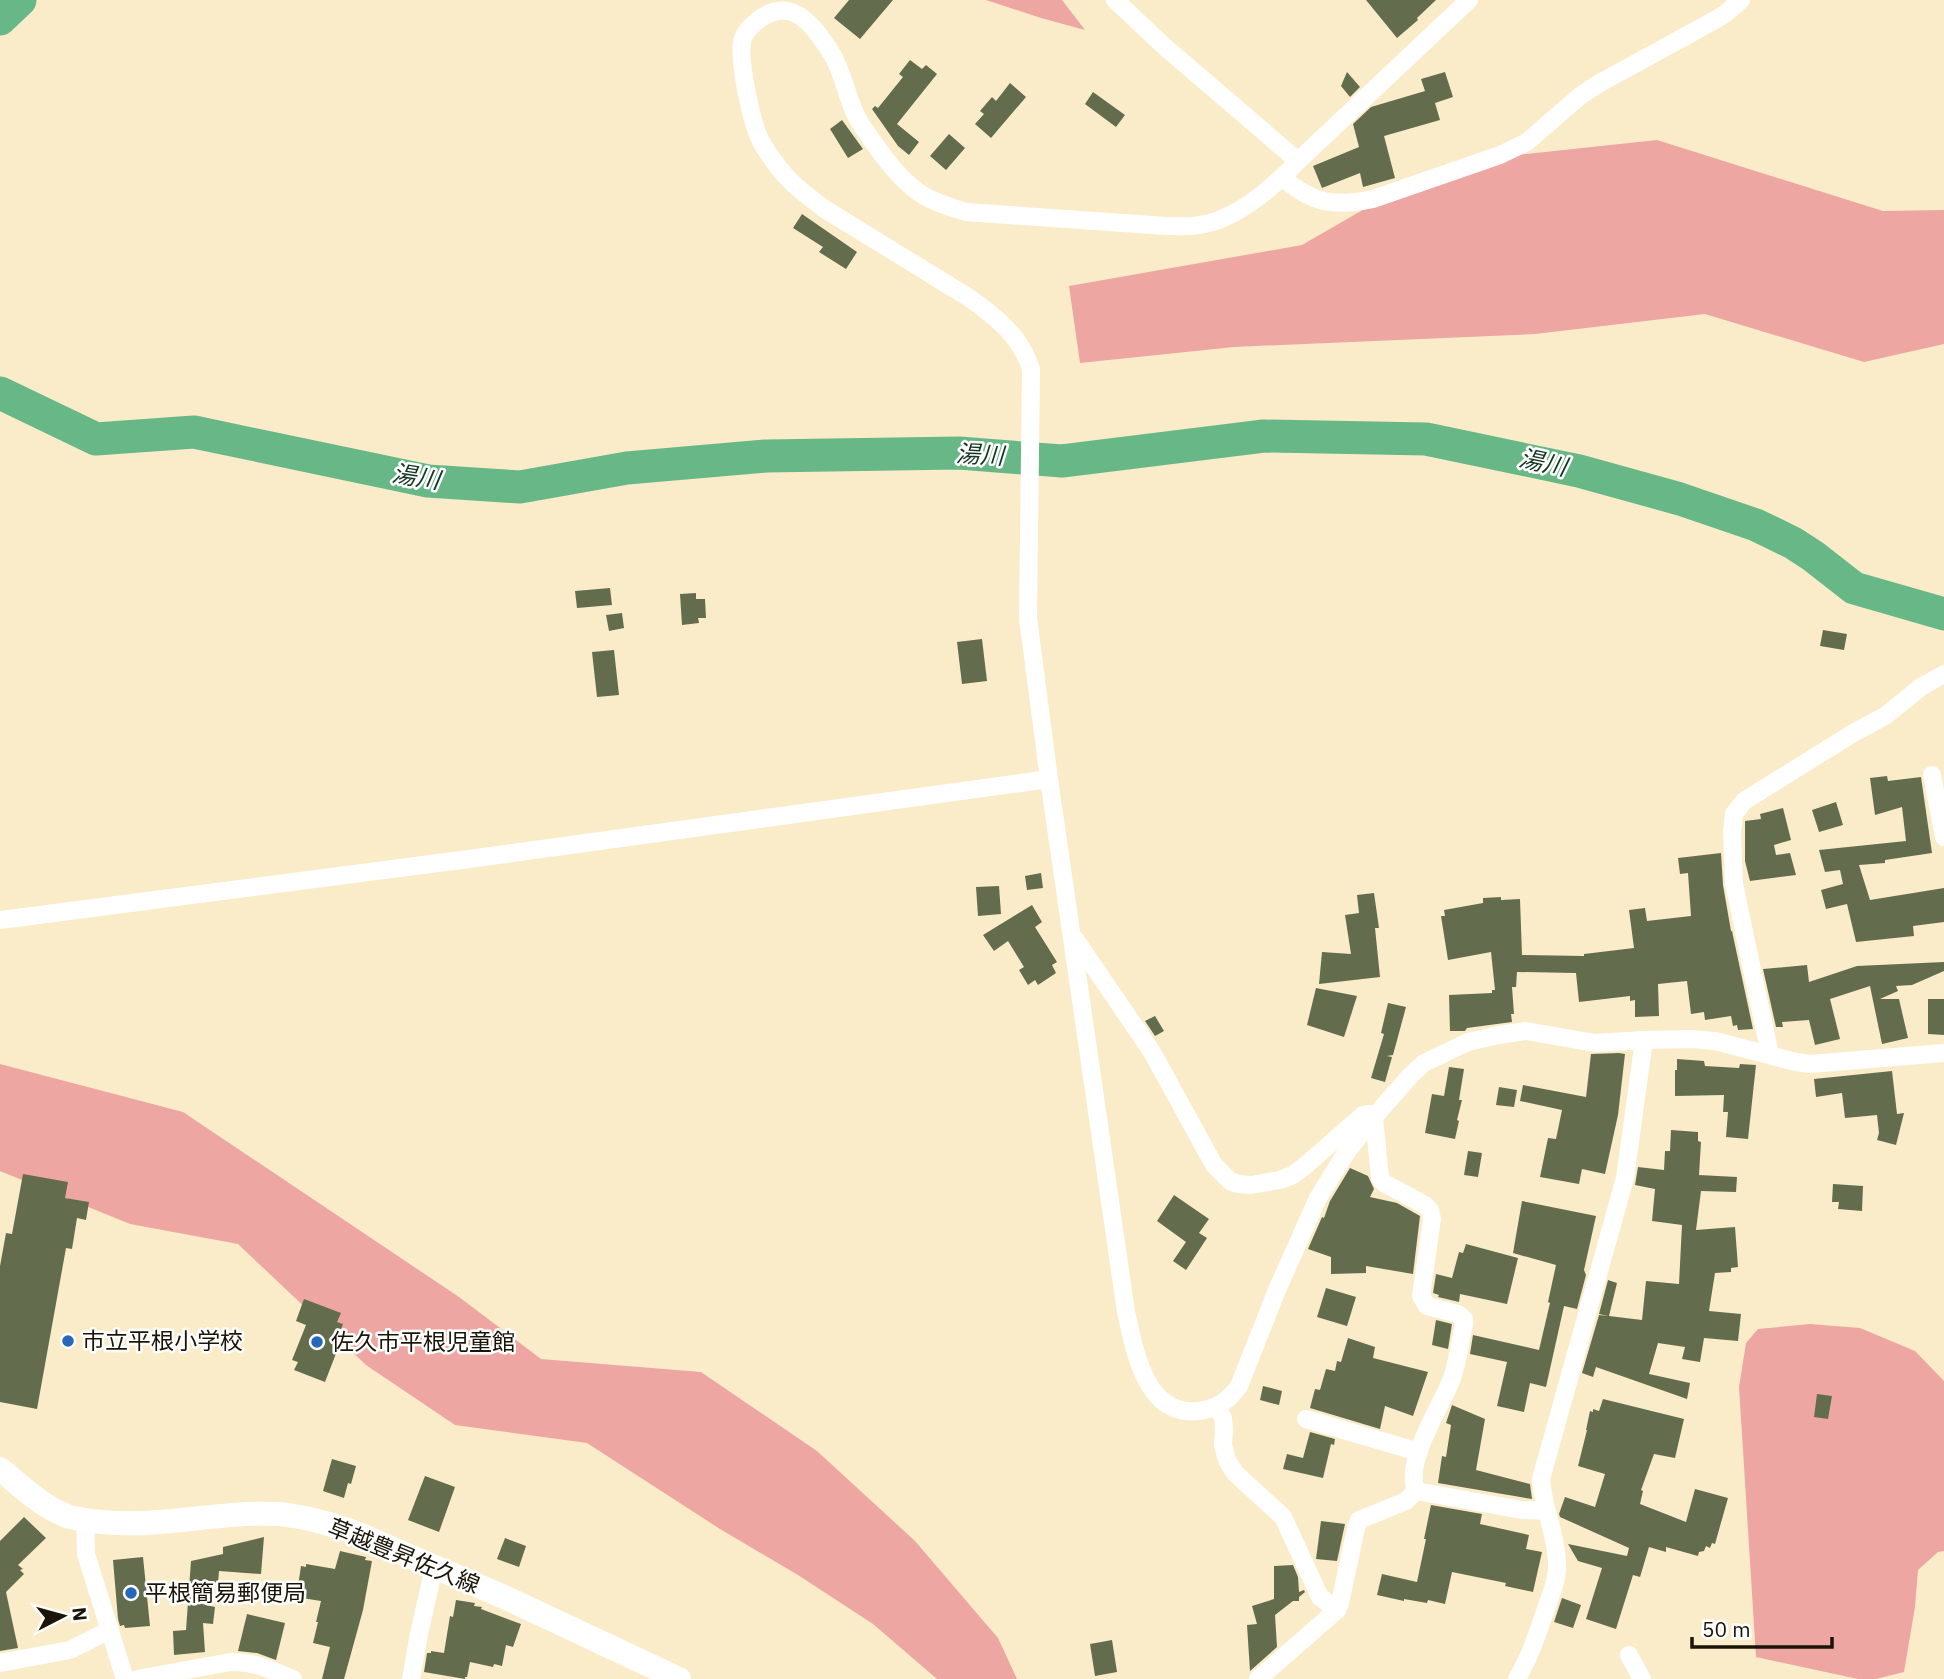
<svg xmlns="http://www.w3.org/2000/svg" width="1944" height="1679" font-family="'IBM Plex Sans','Noto Sans JP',sans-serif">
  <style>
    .green { fill: #eea6a3 }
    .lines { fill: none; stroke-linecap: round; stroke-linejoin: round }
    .river { stroke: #68b887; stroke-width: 33 }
    .building { fill: #636d4d }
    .street { stroke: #fff; stroke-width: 18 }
    .secondary { stroke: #fff; stroke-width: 24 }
    .poi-dot { fill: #2668b9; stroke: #fff; stroke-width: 2.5 }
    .labels { text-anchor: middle; stroke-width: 5; stroke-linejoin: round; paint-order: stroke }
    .poi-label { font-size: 23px; fill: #1a1508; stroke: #fff; text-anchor: start }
    .street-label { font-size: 23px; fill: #1a1508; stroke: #fff }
    .water-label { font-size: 24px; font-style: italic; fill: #143722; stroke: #fff }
  </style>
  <rect width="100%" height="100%" fill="#faecc8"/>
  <!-- green -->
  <g class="green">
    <polygon points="986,0 1062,0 1085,30 1041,18"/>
    <polygon points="1657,140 1883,211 1944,210 1944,344 1864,362 1705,314 1535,334 1234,347 1080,363 1069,286 1302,245 1406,185 1516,155"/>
    <polygon points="0,1064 183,1112 459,1297 541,1359 701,1372 817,1451 915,1541 998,1638 1017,1679 937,1679 873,1624 798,1575 720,1529 587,1443 455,1425 366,1365 238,1244 130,1224 0,1171"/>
    <polygon points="1810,1324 1860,1328 1915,1351 1944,1381 1944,1551 1938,1552 1918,1570 1915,1607 1904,1672 1876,1679 1858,1679 1756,1657 1739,1387 1746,1343 1758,1329"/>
  </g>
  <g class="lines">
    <!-- river -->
    <g class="river">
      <polyline points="0,19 20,0"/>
      <polyline points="0,393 96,439 194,432 428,481 520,487 627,468 766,456 959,453 1062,461 1264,436 1426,439 1579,471 1680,499 1756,525 1793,543 1813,556 1854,588 1944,614"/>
    </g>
  </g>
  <!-- building -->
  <g class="building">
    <polygon points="849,0 893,0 860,39 834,18"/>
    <polygon points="1366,0 1436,0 1417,18 1418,20 1397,38"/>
    <polygon points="910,60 922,69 926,65 937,74 897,124 919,142 909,155 898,146 872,109 875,106 878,108 903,77 899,74"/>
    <polygon points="1347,72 1360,87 1350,97 1341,86"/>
    <polygon points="1445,72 1453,97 1435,103 1440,120 1384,136 1395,178 1363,187 1360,173 1322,188 1313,166 1359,147 1353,124 1371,107 1425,91 1421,79"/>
    <polygon points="1010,83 1026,97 991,138 975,124 984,114 980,111 992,97 996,101"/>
    <polygon points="1093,92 1125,115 1116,127 1085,104"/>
    <polygon points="842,120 863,149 848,158 830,129"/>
    <polygon points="949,134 965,148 946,170 930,156"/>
    <polygon points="802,214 857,252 846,269 819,252 823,247 793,228"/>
    <polygon points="610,588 612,605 577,608 575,591"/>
    <polygon points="696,593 696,599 705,599 706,618 698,618 699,623 682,625 680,594"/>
    <polygon points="622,613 624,628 609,631 606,615"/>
    <polygon points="1823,630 1847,634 1844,650 1820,646"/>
    <polygon points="982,639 987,681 962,684 957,642"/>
    <polygon points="614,650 619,695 597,697 592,652"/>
    <polygon points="1887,776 1888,781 1921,777 1932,853 1885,860 1885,863 1859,865 1870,900 1944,888 1944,922 1913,926 1914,936 1856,942 1847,904 1826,909 1821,890 1843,884 1840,870 1825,872 1819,850 1906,841 1902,807 1875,815 1870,778"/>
    <polygon points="1836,802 1843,825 1819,832 1812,810"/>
    <polygon points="1783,808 1791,840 1774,845 1776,855 1790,853 1796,875 1750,881 1745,861 1745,821 1761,819 1760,814"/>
    <polygon points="1721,853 1723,885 1731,931 1732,931 1753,1029 1738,1030 1737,1025 1733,1026 1731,1016 1705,1020 1704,1012 1691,1014 1687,981 1658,984 1659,1016 1635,1017 1635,1000 1630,1001 1630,996 1579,1002 1576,973 1517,972 1516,987 1512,987 1514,1014 1511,1014 1512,1022 1467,1028 1465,1031 1450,1031 1449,995 1492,993 1492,990 1495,990 1491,952 1448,960 1441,916 1445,916 1444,910 1483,903 1483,898 1501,897 1501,900 1520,899 1522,955 1584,956 1584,954 1634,948 1629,910 1645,908 1647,921 1691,916 1688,873 1680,874 1678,858"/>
    <polygon points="1041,873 1043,888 1027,890 1025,876"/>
    <polygon points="999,886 1001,914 978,916 976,887"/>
    <polygon points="1374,893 1379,928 1375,928 1380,977 1319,984 1322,952 1351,954 1345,915 1359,913 1357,895"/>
    <polygon points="1032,905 1042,922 1035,927 1057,962 1052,965 1056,973 1038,985 1035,980 1028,985 1019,970 1024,967 1008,941 994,951 983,935"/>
    <polygon points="1944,962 1944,971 1912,985 1896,986 1898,991 1880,999 1899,999 1908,1038 1882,1044 1870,986 1830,999 1840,1039 1815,1045 1809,1020 1782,1022 1783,1027 1776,1027 1763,969 1807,965 1809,982 1857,966"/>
    <polygon points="1316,988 1357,996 1344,1037 1307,1025"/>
    <polygon points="1928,999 1944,999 1944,1035 1928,1034"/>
    <polygon points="1388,1003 1406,1007 1393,1055 1387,1056 1392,1057 1385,1082 1371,1078 1384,1034 1381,1033"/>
    <polygon points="1155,1016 1164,1031 1155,1036 1145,1021"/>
    <polygon points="1619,1053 1625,1054 1618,1115 1605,1174 1582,1169 1579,1184 1540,1177 1548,1138 1556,1139 1562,1110 1520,1101 1523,1085 1586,1097 1591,1054"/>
    <polygon points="1677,1059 1704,1061 1705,1066 1739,1068 1740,1064 1756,1065 1748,1139 1726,1137 1728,1112 1723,1112 1724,1095 1675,1096 1675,1070 1677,1070"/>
    <polygon points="1449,1067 1464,1069 1459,1100 1462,1100 1457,1120 1459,1121 1455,1139 1425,1133 1432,1094 1444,1096"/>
    <polygon points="1892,1071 1897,1114 1904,1113 1896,1145 1877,1140 1879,1133 1877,1115 1845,1118 1842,1093 1816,1097 1814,1079"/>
    <polygon points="1499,1087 1517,1090 1514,1107 1496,1105"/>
    <polygon points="1671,1130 1698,1132 1698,1141 1701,1142 1699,1175 1737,1177 1736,1192 1701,1191 1696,1230 1735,1227 1738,1267 1731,1268 1731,1272 1715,1273 1709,1311 1741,1314 1738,1341 1704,1338 1700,1362 1682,1359 1685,1347 1658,1343 1649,1374 1690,1383 1687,1399 1596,1367 1593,1377 1582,1373 1599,1315 1608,1316 1599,1314 1608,1280 1617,1283 1609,1316 1642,1320 1646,1281 1679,1284 1682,1225 1652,1221 1655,1189 1635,1185 1638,1167 1664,1170 1665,1151 1670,1151"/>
    <polygon points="1468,1151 1482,1153 1478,1177 1464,1175"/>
    <polygon points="1350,1168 1368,1176 1374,1189 1370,1197 1397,1203 1420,1216 1413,1274 1366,1266 1366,1273 1331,1274 1331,1257 1308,1249 1322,1217 1324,1218 1330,1201"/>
    <polygon points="23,1174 68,1182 65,1198 89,1202 86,1220 77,1218 72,1249 66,1248 37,1409 0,1402 0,1266 6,1233 12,1234"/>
    <polygon points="1833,1184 1863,1186 1862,1211 1838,1209 1839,1202 1832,1202"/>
    <polygon points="1174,1195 1209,1219 1199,1233 1207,1238 1186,1270 1173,1261 1186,1242 1157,1221"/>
    <polygon points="1522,1201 1596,1216 1584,1270 1586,1275 1577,1309 1564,1306 1546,1387 1530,1383 1524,1412 1497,1406 1507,1362 1470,1354 1473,1335 1539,1350 1550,1303 1548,1302 1556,1265 1513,1253"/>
    <polygon points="1466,1244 1518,1258 1507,1304 1460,1294 1459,1302 1438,1297 1439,1295 1433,1293 1436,1274 1452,1278 1459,1252 1463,1253"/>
    <polygon points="1326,1288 1356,1297 1347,1326 1317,1317"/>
    <polygon points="304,1299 341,1313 337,1322 343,1324 333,1349 337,1351 325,1382 294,1370 298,1362 292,1360 306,1325 296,1321"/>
    <polygon points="1436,1320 1452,1324 1448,1349 1432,1345"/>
    <polygon points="1348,1338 1375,1347 1373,1358 1428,1372 1413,1416 1385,1406 1380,1429 1310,1408 1315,1389 1320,1390 1326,1369 1335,1371 1337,1361 1341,1362"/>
    <polygon points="1263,1386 1282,1391 1279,1405 1260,1400"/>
    <polygon points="1817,1394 1832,1396 1828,1419 1814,1417"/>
    <polygon points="1603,1399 1684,1419 1675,1458 1654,1454 1641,1490 1643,1491 1640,1504 1686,1522 1695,1489 1728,1498 1715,1544 1712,1543 1710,1548 1706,1546 1704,1551 1699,1552 1698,1556 1666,1547 1666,1552 1649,1547 1640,1577 1633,1575 1616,1629 1586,1619 1602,1568 1578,1561 1568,1544 1627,1556 1629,1548 1560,1517 1559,1514 1565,1497 1595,1507 1605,1474 1578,1466 1587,1430 1586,1430 1590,1411 1593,1412 1593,1409 1599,1411"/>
    <polygon points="1452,1405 1485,1419 1476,1470 1530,1484 1532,1499 1438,1483 1442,1456 1446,1457 1451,1425 1446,1423"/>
    <polygon points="1310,1432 1335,1439 1334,1445 1331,1444 1323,1478 1283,1469 1287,1454 1303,1458"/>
    <polygon points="332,1459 356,1466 351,1484 348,1483 344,1498 323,1491"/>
    <polygon points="425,1476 455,1487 439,1532 408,1520"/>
    <polygon points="1431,1505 1482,1514 1480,1524 1529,1535 1526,1549 1542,1552 1533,1592 1505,1586 1506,1583 1452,1572 1445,1604 1428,1600 1427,1603 1404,1599 1404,1601 1377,1595 1382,1574 1417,1582 1426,1539 1424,1539"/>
    <polygon points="24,1517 46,1538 18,1565 23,1569 20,1570 24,1574 6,1592 18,1648 0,1651 0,1541"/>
    <polygon points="1321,1521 1345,1524 1337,1561 1316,1559"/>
    <polygon points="264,1537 261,1574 219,1571 218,1583 206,1581 202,1604 215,1607 213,1624 203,1623 205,1652 174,1655 173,1631 186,1630 191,1561 223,1554 223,1547"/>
    <polygon points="505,1538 526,1546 519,1567 497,1559"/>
    <polygon points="340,1551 366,1557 365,1560 372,1561 363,1610 344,1679 322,1679 330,1647 313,1643 318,1622 316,1622 321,1601 302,1598 303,1594 297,1593 301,1566 306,1567 306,1564 335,1569"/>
    <polygon points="143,1557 150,1626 125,1628 124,1625 120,1626 118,1619 113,1560"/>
    <polygon points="1293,1565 1298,1577 1299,1592 1304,1590 1305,1592 1299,1597 1299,1601 1293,1601 1275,1615 1277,1647 1250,1671 1247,1625 1257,1624 1252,1606 1274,1599 1274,1566"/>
    <polygon points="1562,1598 1581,1605 1573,1628 1554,1622"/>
    <polygon points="456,1600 475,1603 474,1606 482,1607 481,1609 521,1624 513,1647 506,1645 502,1666 494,1664 493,1667 470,1662 467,1677 465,1677 465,1679 424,1672 427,1653 431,1653 431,1651 444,1653 450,1616 453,1617"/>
    <polygon points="247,1614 285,1623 276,1660 257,1653 238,1651"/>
    <polygon points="1112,1640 1117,1672 1095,1676 1090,1644"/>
  </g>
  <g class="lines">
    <!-- street -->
    <g class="street">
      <polyline points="1115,0 1165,47 1298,161"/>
      <path d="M1469,0L1298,161C1274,187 1234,221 1199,225C1188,227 1177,226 1166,226L966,212C953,208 939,204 926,197C899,181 880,152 862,126C849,107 846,83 836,62C832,52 825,44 819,35C803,14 786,2 761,18C754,23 746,30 743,38C737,56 751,119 759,137C762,145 768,153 773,160C786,180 804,193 823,208L971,299C997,318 1021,337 1031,369L1028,618L1049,779L1126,1312C1135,1351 1145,1417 1199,1411C1218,1408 1228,1401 1239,1386L1277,1290L1318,1198L1346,1153L1374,1117L1410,1076L1424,1063L1468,1042L1499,1035L1526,1031L1595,1043L1644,1040L1692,1039L1715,1041L1796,1062L1810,1064L1944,1053"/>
      <path d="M1283,178C1313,204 1335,207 1373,199L1500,155L1527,142L1580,96L1598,84L1706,25L1725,14L1741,0"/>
      <polyline points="1932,775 1944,837"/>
      <polyline points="0,920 469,859 1049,779"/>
      <path d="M1075,939L1152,1052L1214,1165L1230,1181L1238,1184L1251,1185L1280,1180L1293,1175L1306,1165L1363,1115L1369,1114L1374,1117L1380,1178L1384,1183L1425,1205L1430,1210L1432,1219L1421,1296L1427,1306L1458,1314L1464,1319V1324C1460,1342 1458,1361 1452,1378C1441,1408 1404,1460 1416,1491"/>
      <polyline points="1770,1055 1734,884 1732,832 1734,814 1744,801 1855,732 1885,716 1921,687 1944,674"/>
      <polyline points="1217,1407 1223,1418 1224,1429 1223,1445 1227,1460 1235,1473 1283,1517 1320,1597 1337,1610"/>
      <polyline points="1306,1419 1419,1452"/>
      <polyline points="85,1520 86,1554 125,1679"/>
      <polyline points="1629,1655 1642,1679"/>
      <polyline points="0,1663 70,1650 110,1630"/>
      <path d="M137,1679L230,1662C253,1661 271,1670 293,1679"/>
      <polyline points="411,1679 419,1634 434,1567"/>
      <polyline points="1258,1679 1337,1610 1340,1603 1356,1528 1359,1520 1406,1501 1416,1491 1522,1510 1546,1511"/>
      <path d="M1517,1679C1531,1655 1539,1629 1548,1603C1552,1591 1558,1578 1557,1565C1557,1535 1543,1509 1541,1479L1625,1178L1644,1040"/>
    </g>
    <!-- secondary -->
    <path class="secondary" d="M0,1469C21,1486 43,1508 70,1517C81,1520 91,1521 102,1522C161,1528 219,1511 278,1514C305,1516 331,1524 356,1533L513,1601L679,1679"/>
  </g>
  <!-- markers -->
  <g class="poi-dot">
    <circle cx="68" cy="1341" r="7"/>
    <circle cx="317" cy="1342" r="7"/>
    <circle cx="131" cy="1593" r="7"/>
  </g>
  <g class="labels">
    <!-- poi labels -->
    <g class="poi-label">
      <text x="82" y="1349">市立平根小学校</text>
      <text x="331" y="1350">佐久市平根児童館</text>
      <text x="145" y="1601">平根簡易郵便局</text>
    </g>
    <!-- street labels -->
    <g class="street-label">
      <text transform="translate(404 1556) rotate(22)" y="8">草越豊昇佐久線</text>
    </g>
    <!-- water labels -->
    <g class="water-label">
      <text transform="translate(980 455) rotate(3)" y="8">湯川</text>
      <text transform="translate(1543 463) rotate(12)" y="8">湯川</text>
      <text transform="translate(416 477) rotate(9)" y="8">湯川</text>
    </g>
  </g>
  <!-- north arrow -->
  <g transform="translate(63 1616) rotate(84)" stroke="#ffffff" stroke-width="5" paint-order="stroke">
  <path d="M0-5L12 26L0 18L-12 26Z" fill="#1a1508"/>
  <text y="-10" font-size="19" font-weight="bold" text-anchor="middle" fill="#1a1508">N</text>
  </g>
  <!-- scale -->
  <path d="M1692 1637v10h140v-10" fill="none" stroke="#1a1508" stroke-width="3.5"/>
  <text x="1702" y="1637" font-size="21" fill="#1a1508" stroke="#ffffff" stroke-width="5" paint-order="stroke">50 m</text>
</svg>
